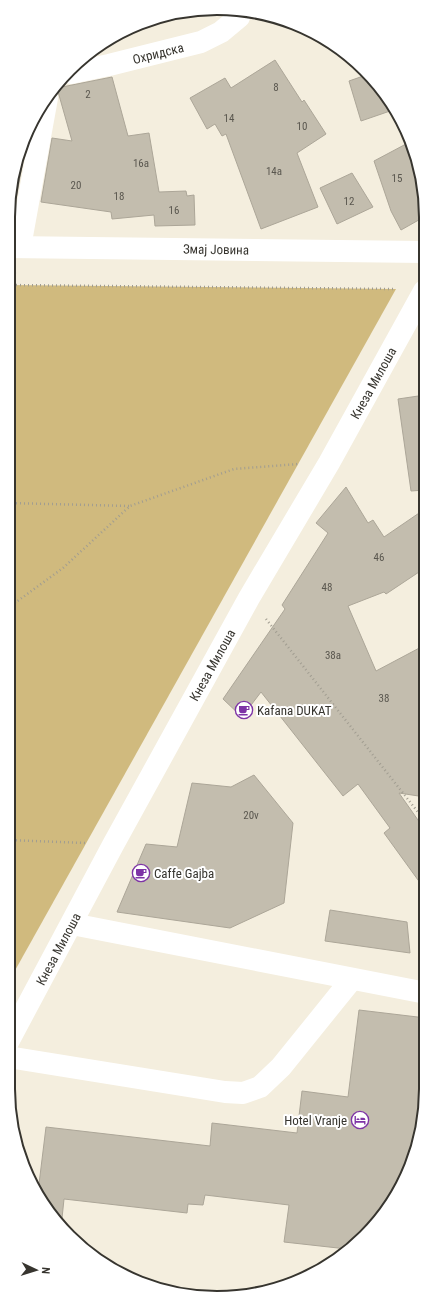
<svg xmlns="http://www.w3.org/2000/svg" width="434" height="1306" font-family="'Roboto Condensed',sans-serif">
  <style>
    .green { fill: #d0ba7e }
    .building { fill: #c3bdae; stroke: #aca698 }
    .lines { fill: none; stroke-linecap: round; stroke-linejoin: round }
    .path { stroke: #a19d91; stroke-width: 2.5; stroke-dasharray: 1 3; stroke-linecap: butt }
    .minor { stroke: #fff; stroke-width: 22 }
    .labels { text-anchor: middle; stroke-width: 4; stroke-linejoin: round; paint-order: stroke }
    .number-label { font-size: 11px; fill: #5a574f }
    .street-label { font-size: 13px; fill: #37352f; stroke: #fff }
    .poi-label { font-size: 13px; fill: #37352f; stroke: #fff; text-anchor: start }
    .rim { fill: none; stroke: #37352f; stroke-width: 2 }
  </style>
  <rect width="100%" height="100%" fill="#f4eede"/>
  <!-- green -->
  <polygon class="green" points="8,285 396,289 8,983"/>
  <!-- building -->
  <g class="building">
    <polygon points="275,60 302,102 304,100 326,134 297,153 318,207 261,229 226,134 222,136 215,124 207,129 190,98 225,78 231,88"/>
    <polygon points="369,74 374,79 393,110 361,121 349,81"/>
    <polygon points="112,77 128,136 149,133 159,192 186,191 187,196 194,195 195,225 155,226 154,215 112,219 111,212 41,202 52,138 72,141 57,88"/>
    <polygon points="406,144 417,165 424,190 424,217 401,230 391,211 374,161"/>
    <polygon points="19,155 24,155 16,199 10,198 15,163"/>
    <polygon points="352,173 373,207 337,224 320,188"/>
    <polygon points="425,395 425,490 411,491 398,399"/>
    <polygon points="346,487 368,523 373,520 384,537 425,509 425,568 386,594 384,592 348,606 376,671 425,645 425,797 399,793 425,830 426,891 384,833 390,828 358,784 343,796 261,692 242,717 223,699 285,609 282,605 328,533 316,523"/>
    <polygon points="254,775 293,823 284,903 230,928 117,912 146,844 177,847 192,783 231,787"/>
    <polygon points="330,910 407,922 410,953 325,941"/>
    <polygon points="359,1010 426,1018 426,1089 419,1143 391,1205 347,1249 284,1242 289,1205 205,1195 203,1205 188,1204 187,1213 64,1199 61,1228 60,1227 38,1192 46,1127 210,1146 212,1123 297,1133 302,1091 348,1097"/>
  </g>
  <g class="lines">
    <!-- path -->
    <g class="path">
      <polyline points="8,285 396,289"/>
      <polyline points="8,317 15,272"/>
      <polyline points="8,503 130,506"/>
      <polyline points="8,571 15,603 8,723"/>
      <polyline points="8,608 63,568 130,506 234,469 298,464"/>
      <polyline points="266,619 425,821"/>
      <polyline points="8,840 85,843"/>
    </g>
    <!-- minor -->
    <g class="minor">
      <polyline points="71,73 109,65 201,42 221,32 239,17"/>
      <polyline points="8,247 424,252"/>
      <polyline points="20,247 47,98"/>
      <polyline points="72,924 426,993"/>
      <polyline points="8,1042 113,845 249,598 329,463 424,291"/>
      <polyline points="8,1057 225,1092 243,1093 260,1087 281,1067 352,979"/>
    </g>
  </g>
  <!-- icons -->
  <defs>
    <symbol id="cafe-ring" viewBox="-11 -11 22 22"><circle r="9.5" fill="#fff" stroke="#7e34a6" stroke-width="1.5"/><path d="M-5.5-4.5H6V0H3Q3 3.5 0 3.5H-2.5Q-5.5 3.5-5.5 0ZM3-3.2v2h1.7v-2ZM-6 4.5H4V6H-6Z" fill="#7e34a6"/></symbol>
    <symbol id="hotel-ring" viewBox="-11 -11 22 22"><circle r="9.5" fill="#fff" stroke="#7e34a6" stroke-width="1.5"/><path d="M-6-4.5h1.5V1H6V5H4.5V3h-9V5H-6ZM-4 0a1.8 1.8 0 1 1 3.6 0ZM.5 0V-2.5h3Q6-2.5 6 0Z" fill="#7e34a6"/></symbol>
  </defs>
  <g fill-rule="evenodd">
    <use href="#cafe-ring" x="234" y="700" width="20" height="20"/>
    <use href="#cafe-ring" x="131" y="863" width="20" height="20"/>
    <use href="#hotel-ring" x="350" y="1110" width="20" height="20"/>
  </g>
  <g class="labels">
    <!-- number labels -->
    <g class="number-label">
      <text x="276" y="91">8</text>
      <text x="88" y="98">2</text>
      <text x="229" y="122">14</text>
      <text x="302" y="130">10</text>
      <text x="141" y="167">16a</text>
      <text x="274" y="175">14a</text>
      <text x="397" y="182">15</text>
      <text x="76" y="189">20</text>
      <text x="119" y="200">18</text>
      <text x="349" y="205">12</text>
      <text x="174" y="214">16</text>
      <text x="379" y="561">46</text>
      <text x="327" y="591">48</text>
      <text x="333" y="659">38a</text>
      <text x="384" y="702">38</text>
      <text x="251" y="819">20v</text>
    </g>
    <!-- street labels -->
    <g class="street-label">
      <text transform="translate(158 53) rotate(-14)" y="5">Охридска</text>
      <text transform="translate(216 249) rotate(1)" y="5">Змај Јовина</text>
      <text transform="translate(373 383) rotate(-61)" y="5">Кнеза Милоша</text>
      <text transform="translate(212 665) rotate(-61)" y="5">Кнеза Милоша</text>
      <text transform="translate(58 949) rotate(-62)" y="5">Кнеза Милоша</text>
    </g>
    <!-- poi labels -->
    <g class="poi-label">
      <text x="257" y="715">Kafana DUKAT</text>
      <text x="154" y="878">Caffe Gajba</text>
      <text x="347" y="1125" text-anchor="end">Hotel Vranje</text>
    </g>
  </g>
  <!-- crop -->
  <path d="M0 0H434V1306H0ZM217 15H217A202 202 0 0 1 419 217V1089A202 202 0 0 1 217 1291H217A202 202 0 0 1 15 1089V217A202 202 0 0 1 217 15Z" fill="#fff" fill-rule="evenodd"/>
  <path class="rim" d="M217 15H217A202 202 0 0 1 419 217V1089A202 202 0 0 1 217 1291H217A202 202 0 0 1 15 1089V217A202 202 0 0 1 217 15Z"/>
  <!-- north arrow -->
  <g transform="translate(36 1270) rotate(94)" stroke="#ffffff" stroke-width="3" paint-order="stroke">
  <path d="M0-3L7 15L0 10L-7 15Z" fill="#37352f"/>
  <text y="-6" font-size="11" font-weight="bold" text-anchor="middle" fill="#37352f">N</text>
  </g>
</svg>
